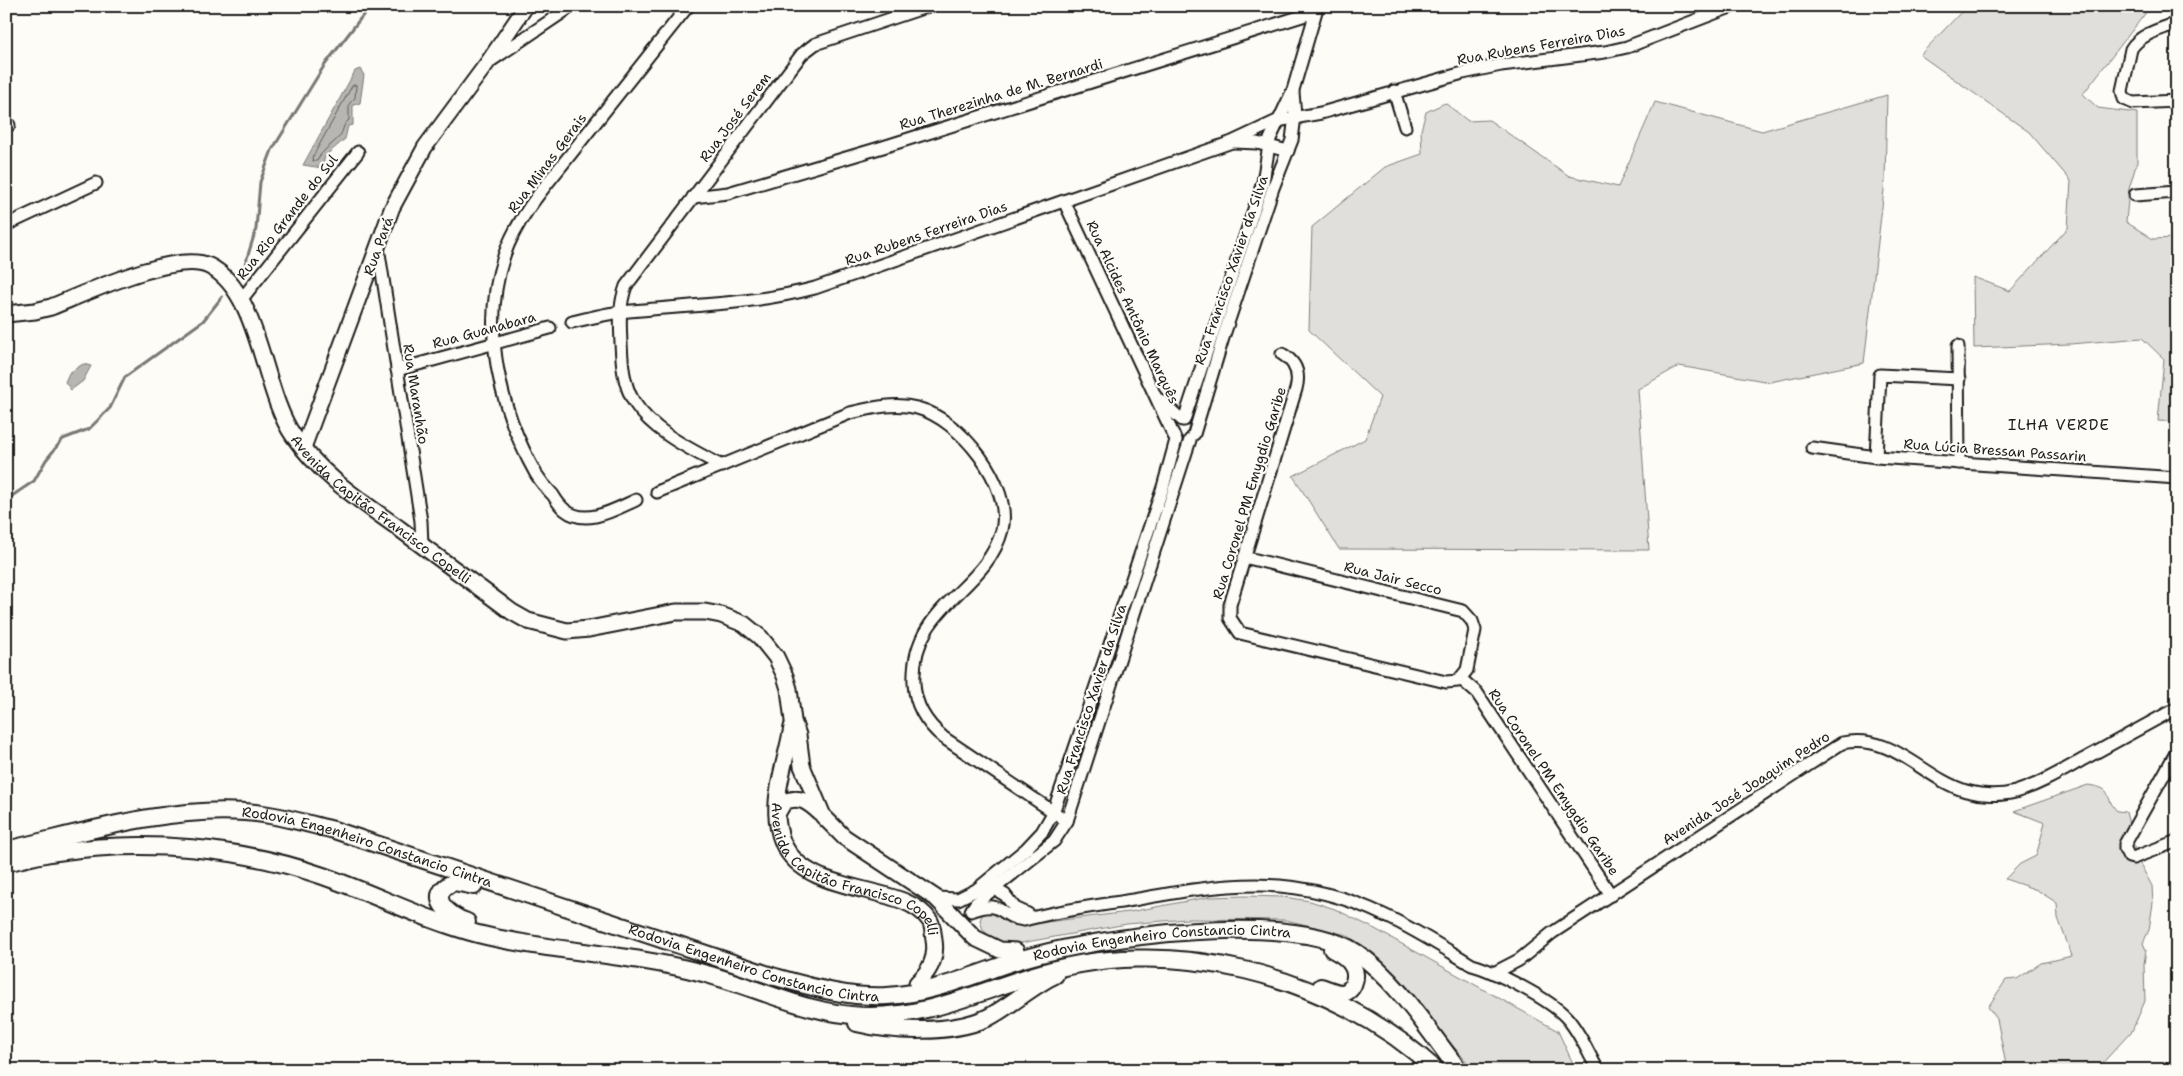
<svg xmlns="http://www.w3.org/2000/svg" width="2183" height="1076" font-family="'Shantell Sans',sans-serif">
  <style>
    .green { fill: #e0dfdb; stroke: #7e7e7c }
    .water { fill: #b7b6b2; stroke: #797876 }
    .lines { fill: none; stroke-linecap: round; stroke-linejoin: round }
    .shore { stroke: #5a5a58; stroke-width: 1 }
    .stream { stroke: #797876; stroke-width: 3 }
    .minor-casing { stroke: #1c1c1c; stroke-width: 15 }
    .tertiary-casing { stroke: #1c1c1c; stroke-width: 18 }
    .secondary-casing { stroke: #1c1c1c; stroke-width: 19 }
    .primary-casing { stroke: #1c1c1c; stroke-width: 20 }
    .minor { stroke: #fdfcf7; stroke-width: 11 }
    .tertiary { stroke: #fdfcf7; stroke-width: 14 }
    .secondary { stroke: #fdfcf7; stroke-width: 15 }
    .primary { stroke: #fdfcf7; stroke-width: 16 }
    .labels { text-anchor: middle; stroke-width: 4.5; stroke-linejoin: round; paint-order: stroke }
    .street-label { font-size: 14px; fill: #1c1c1c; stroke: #fdfcf7 }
    .neighbourhood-label { font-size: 15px; letter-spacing: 1px; fill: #1c1c1c; stroke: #fdfcf7 }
  </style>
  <rect width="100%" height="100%" fill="#fdfcf7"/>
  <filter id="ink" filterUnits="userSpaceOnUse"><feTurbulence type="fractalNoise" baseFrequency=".02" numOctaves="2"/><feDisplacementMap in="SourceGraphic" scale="10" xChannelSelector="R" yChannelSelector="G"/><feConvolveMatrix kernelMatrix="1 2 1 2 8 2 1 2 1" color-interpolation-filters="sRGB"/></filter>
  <g filter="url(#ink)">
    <!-- green -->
    <g class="green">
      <polygon points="1967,6 2151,6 2083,94 2098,108 2137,113 2137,162 2129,189 2126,222 2153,239 2177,238 2177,422 2158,421 2164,359 2142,338 2070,344 1974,348 1973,277 2010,291 2068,228 2071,181 2029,132 1920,55"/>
      <polygon points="1887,95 1885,181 1864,363 1770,382 1679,366 1638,389 1649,550 1339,549 1293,476 1365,439 1380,397 1309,330 1312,227 1385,167 1422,154 1421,130 1426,112 1445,103 1468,121 1489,120 1569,176 1618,187 1655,102 1762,131"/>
      <path d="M2088,785C2116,789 2102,795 2117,811L2126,812L2137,858L2152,886L2153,903L2149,930L2143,943L2146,950L2144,964L2145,1001L2132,1031L2096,1070H2007L1997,1019L1988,1007L2006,980L2017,979L2041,963L2072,956L2058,918L2057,903L2037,890L2005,879L2020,864L2036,856L2045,823L2014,811Z"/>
      <polygon points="1245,896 1283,897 1310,901 1335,909 1375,929 1558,1031 1576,1070 1474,1070 1372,953 1347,935 1286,920 1187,919 1127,924 1010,945 991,937 983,930 980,920 982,915 990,912 1029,924 1129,912 1209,897"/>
    </g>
    <!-- water -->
    <g class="water">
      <polygon points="360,69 364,75 360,103 353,105 353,125 348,126 345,139 325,156 322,168 303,165 355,71"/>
      <polygon points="83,364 91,366 83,381 71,390 65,382 69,373"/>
    </g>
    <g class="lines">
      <!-- shore -->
      <path class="shore" d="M356,85L355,98L349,104V120C342,125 344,131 339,137C331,146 322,150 317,161H313L312,158L352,86Z"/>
      <!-- stream -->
      <g class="stream">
        <polyline points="244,268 256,229 260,182 272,150 324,66 370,6"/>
        <polyline points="6,500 34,481 46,460 63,439 89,429 110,408 125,377 203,321 222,297"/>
      </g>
      <defs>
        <g id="minor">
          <path d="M2177,23C2161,29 2140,34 2131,49L2122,91L2124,99L2133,103L2177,101"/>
          <polyline points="492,60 572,6"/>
          <polyline points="1394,91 1405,127"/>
          <polyline points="6,126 9,125"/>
          <polyline points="1234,142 1257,143 1288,151"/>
          <polyline points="2135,195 2177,192"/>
          <polyline points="693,197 728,193 883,147 1315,12"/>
          <polyline points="1064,201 1174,436"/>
          <polyline points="6,225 96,183"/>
          <polyline points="378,247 421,521 422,545"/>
          <polyline points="241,300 358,152"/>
          <path d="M572,322C589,318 605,314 621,312C687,305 750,305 815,288L1232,142L1277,121L1321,113L1463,73L1501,65L1605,52L1627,47L1733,6"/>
          <polyline points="1958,346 1959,463"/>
          <polyline points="397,370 550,328"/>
          <polyline points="1160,400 1182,420"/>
          <polyline points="1184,420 1263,182 1270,139 1293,90 1317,8"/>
          <polyline points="1194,434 1223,338 1273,188 1292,140 1295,116 1293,92"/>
          <polyline points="1812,448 1876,457 2177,478"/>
          <polyline points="1876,457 1880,375 1959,379"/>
          <path d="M722,466C692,450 653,432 634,402C623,384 622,363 621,343C620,323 619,305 626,286L802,54L815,44L929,6"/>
          <path d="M657,492L850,413C872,408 895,402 917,408C960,419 1013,485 1002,530C986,592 910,605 914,683C915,706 927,724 944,738L1067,821"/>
          <path d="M636,500C616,509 586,527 565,510C560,506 556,500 553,495C547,489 541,482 536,474C500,410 480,329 504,256C518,214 551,180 577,146C614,100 651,53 688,6"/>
          <path d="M1244,557L1463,611L1472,621L1475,630L1467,670L1458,681L1446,682L1240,633L1230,618V605L1296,389C1300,374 1296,362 1282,354"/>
          <polyline points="1461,679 1477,693 1611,895"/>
          <polyline points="2177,751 2125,844 2125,849 2129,857 2133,858 2177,841"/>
          <polyline points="990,886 1005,895 1015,908 1028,914"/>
          <polyline points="936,898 958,899 976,890 1026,849 1042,832 1053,813 1163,487 1176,440"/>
          <polyline points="972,909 976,903 1054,841 1067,821 1190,440"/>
          <path d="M971,911C1004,898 999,918 1024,920C1059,910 1097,906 1133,900C1226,883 1297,872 1386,916C1416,930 1444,948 1472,965C1497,972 1549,999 1566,1017C1580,1032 1588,1053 1598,1070"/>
          <path d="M1494,973L1519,960L1552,933L1842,743C1894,733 1921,777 1966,791C1981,795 2000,796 2015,792C2039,785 2062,771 2084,759C2115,742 2146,725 2177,708"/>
        </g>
        <polyline id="tertiary" points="303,449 392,208 425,147 488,62 526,6"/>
        <g id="secondary">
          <path id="s1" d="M6,314L35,311L51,307C84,294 177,250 209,266C260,291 262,390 293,435C321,476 360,500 400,529C437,557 475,584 512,612L528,621L567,631L589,629L676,612H705L721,615L744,624L760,637L776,657L785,676L789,689L793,721L798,735L802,766L823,816L844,837L936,898L975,938L1000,950L1016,951"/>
          <path id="s2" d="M792,727C786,765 767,805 783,843C808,899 905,881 930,921C933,926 933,934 934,940C937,958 930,971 917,983"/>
          <path d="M777,814L784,802C799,795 808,802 819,812"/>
        </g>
        <g id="primary">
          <path id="s3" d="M6,850C82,833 168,806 245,812C275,814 305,823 334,830L772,976C811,987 847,998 887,996C933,994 979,972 1022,959C1096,937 1292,909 1357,953C1396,979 1430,1033 1459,1070"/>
          <path d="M6,863C23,859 40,854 57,852C146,839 239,847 323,876C375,894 424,920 478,934C550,952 626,953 699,972C755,986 806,1014 864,1016C923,1018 976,993 1031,976C1167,932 1331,973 1436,1070"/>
          <path d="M467,922C448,916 424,895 454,882L474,886"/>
          <path d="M1321,987C1327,989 1333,992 1340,993C1353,994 1358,977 1353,967C1349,958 1340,953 1332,949"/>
          <path d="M857,1023C894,1032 951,1034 987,1018C1011,1006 1031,986 1055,975"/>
        </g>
      </defs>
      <!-- minor casing -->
      <use href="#minor" class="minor-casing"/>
      <!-- tertiary casing -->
      <use href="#tertiary" class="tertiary-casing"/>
      <!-- secondary casing -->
      <use href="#secondary" class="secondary-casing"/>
      <!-- primary casing -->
      <use href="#primary" class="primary-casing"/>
      <!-- minor -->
      <use href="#minor" class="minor"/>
      <!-- tertiary -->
      <use href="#tertiary" class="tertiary"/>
      <!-- secondary -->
      <use href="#secondary" class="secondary"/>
      <!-- primary -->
      <use href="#primary" class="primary"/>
    </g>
  </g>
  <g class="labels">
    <!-- street labels -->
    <g class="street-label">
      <text transform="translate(1541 45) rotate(-10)" y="5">Rua Rubens Ferreira Dias</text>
      <text transform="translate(1001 94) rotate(-17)" y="5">Rua Therezinha de M. Bernardi</text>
      <text transform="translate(735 117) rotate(-53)" y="5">Rua José Serem</text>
      <text transform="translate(547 163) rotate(-53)" y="5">Rua Minas Gerais</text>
      <text transform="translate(287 217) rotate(-52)" y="5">Rua Rio Grande do Sul</text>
      <text transform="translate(926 233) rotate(-19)" y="5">Rua Rubens Ferreira Dias</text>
      <text transform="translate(378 246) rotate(-70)" y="5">Rua Pará</text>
      <text transform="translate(1231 270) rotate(-71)" y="5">Rua Francisco Xavier da Silva</text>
      <text transform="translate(1133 312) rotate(65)" y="5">Rua Alcides Antônio Marquês</text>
      <text transform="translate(484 330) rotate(-15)" y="5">Rua Guanabara</text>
      <text transform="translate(416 394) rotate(81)" y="5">Rua Maranhão</text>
      <text transform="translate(1995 450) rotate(4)" y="5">Rua Lúcia Bressan Passarin</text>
      <text transform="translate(1249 493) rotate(-73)" y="5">Rua Coronel PM Emygdio Garibe</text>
      <text dy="5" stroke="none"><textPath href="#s1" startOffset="520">Avenida Capitão Francisco Copelli</textPath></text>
      <text transform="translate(1393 578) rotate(14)" y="5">Rua Jair Secco</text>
      <text transform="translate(1091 699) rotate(-72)" y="5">Rua Francisco Xavier da Silva</text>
      <text transform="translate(1554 782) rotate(56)" y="5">Rua Coronel PM Emygdio Garibe</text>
      <text transform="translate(1746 788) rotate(-33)" y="5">Avenida José Joaquim Pedro</text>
      <text dy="5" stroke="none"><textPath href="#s3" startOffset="370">Rodovia Engenheiro Constancio Cintra</textPath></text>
      <text dy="5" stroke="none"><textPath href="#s2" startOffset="191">Avenida Capitão Francisco Copelli</textPath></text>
      <text dy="5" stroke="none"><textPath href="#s3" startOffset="1195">Rodovia Engenheiro Constancio Cintra</textPath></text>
      <text dy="5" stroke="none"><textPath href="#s3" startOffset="775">Rodovia Engenheiro Constancio Cintra</textPath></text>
    </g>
    <!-- neighbourhood labels -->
    <g class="neighbourhood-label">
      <text x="2059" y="430">ILHA VERDE</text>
    </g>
  </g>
  <!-- margin -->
  <rect width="2183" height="1076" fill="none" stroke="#fdfcf7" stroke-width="25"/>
  <rect x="12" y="12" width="2158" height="1051" fill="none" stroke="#1c1c1c" stroke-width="2" filter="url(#ink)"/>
</svg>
